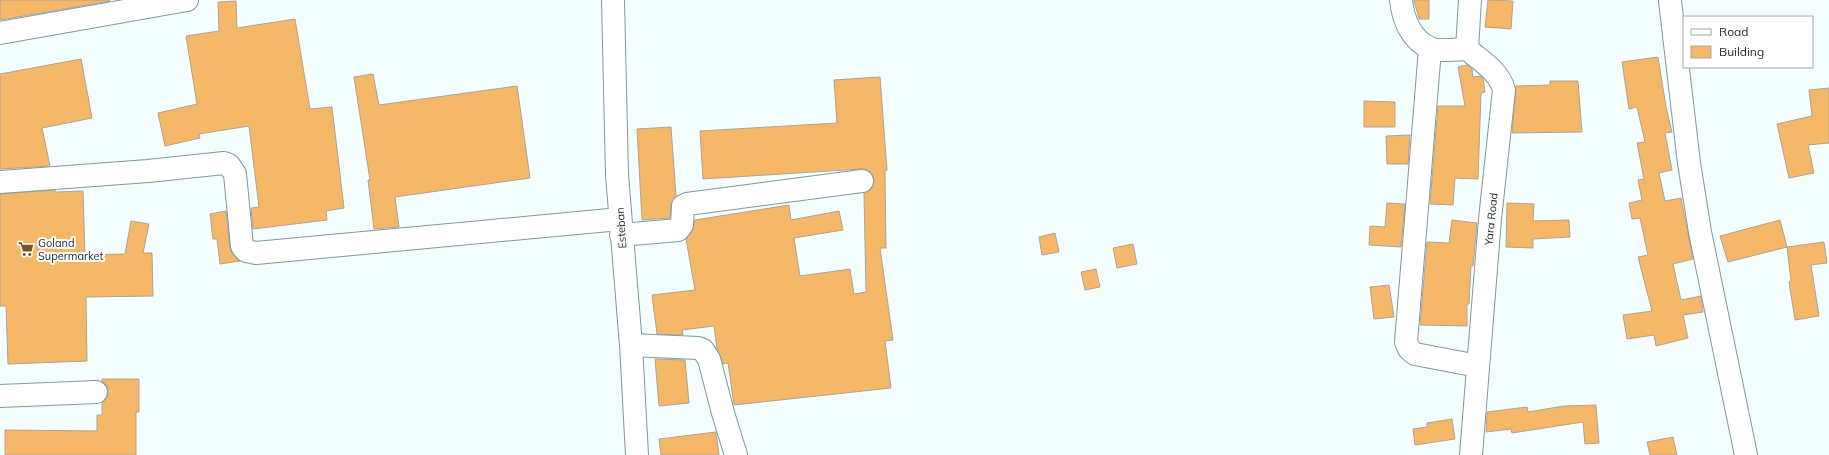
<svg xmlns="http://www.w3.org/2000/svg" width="1829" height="455" font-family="Mulish,sans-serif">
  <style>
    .building { fill: #f5b869; stroke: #b0a393 }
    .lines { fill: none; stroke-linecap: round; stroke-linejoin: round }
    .minor-casing { stroke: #82999b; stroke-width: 24 }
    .minor { stroke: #fff; stroke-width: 22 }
    .labels { text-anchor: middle; stroke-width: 4; stroke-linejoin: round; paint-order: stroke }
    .street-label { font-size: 11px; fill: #1d2627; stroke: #fff }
    .poi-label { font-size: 11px; fill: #1d2627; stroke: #fff; text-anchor: start }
  </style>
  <rect width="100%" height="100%" fill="#f4feff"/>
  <!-- building -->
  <g class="building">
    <polygon points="0,0 110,0 110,1 0,20"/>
    <polygon points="1414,0 1429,0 1429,19 1419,19"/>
    <polygon points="1488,0 1513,1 1511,29 1485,27"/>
    <polygon points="236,1 237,28 295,19 310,109 332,107 344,208 326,211 327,220 253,229 251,208 259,207 249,126 199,134 200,138 165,146 158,113 197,104 186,36 219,31 218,2"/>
    <polygon points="1658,57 1666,107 1672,132 1665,133 1672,170 1659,173 1665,201 1681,198 1693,259 1673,264 1681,300 1701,296 1703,312 1683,315 1688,338 1656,346 1654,335 1627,339 1623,315 1652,311 1638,257 1648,255 1640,218 1632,219 1629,203 1642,200 1638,180 1644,179 1637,143 1645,142 1637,107 1629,109 1622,62"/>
    <polygon points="81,59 92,118 42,128 50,166 0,169 0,74"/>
    <polygon points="1467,65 1472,69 1473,77 1480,76 1483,78 1485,92 1481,93 1478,179 1455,178 1453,205 1430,204 1438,106 1465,106 1458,67"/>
    <polygon points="373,74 379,105 517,86 530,178 395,197 399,227 374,229 368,180 370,180 354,77"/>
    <polygon points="880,77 887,170 885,171 886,248 880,248 893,340 885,341 891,388 734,405 728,363 723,364 717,349 714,326 682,330 683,335 657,334 652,295 695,290 686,239 692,232 695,220 789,205 791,220 839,211 843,230 794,238 800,276 850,269 854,294 866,292 864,193 869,191 873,186 874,180 872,173 866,169 861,169 703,179 700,131 837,123 834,80"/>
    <polygon points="1550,81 1578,81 1582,132 1512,133 1516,86 1550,85"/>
    <polygon points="1829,88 1829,143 1808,145 1814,173 1789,178 1777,124 1812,116 1809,90"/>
    <polygon points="1364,101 1395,102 1395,127 1364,127"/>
    <polygon points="671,127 676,196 671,205 670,218 642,220 637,129"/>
    <polygon points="1410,135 1408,164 1387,164 1386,136"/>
    <polygon points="55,190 55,192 83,191 85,255 125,254 131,221 149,224 143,253 152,253 153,296 86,297 87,361 8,364 6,306 0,306 0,194"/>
    <polygon points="1387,203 1405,204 1401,247 1369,245 1370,226 1385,227"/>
    <polygon points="1507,203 1534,204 1533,221 1569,220 1570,237 1533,239 1533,248 1506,247"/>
    <polygon points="226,211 230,248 232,254 240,261 220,264 217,239 213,239 210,214"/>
    <polygon points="1452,220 1477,223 1473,266 1471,266 1469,304 1467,304 1467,326 1420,325 1427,242 1449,243"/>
    <polygon points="1780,220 1787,247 1728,262 1720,236"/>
    <polygon points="1055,233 1059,252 1042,255 1039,237"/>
    <polygon points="1824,242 1827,263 1811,265 1819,316 1795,320 1789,282 1791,281 1787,247"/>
    <polygon points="1133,244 1137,264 1117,268 1113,248"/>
    <polygon points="1096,269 1100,287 1085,290 1081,272"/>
    <polygon points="1389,285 1394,317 1374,319 1370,287"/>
    <polygon points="655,359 685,360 689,403 659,406"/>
    <polygon points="102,379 139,379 139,412 136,412 136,455 5,455 5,430 97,431 97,415 102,415 102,403 107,398 108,392 107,386 102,381"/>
    <polygon points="1596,405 1599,443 1585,444 1583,422 1512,433 1511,429 1486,432 1487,412 1527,407 1528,412 1564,406"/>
    <polygon points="1452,419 1455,439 1415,445 1413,429 1427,427 1427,423"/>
    <polygon points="716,432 719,455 661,455 659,439"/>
    <polygon points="1673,437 1677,455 1650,455 1647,442"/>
  </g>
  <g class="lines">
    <defs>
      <g id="minor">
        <polyline points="613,0 617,175 631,345 637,455"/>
        <path d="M1401,0C1403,19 1411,40 1430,48C1437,52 1458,49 1467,49"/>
        <path d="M1470,0L1467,49C1481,61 1499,71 1504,90L1490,219L1471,455"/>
        <polyline points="1670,1 1689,163 1700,232 1746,455"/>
        <polyline points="0,33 187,0"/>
        <polyline points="1430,49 1406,342 1409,349 1415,354 1478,366"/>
        <polyline points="0,182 148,171 224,163 229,165 235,174 242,246 246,251 256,253 620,219"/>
        <polyline points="621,235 678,230 682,225 683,206 687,204 862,181"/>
        <polyline points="631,345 698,348 703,350 709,359 723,413 736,455"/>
        <polyline points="0,396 96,392"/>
      </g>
    </defs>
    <!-- minor casing -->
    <use href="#minor" class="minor-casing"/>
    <!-- minor -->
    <use href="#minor" class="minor"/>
  </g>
  <!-- icons -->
  <defs>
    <symbol id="supermarket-bare" viewBox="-9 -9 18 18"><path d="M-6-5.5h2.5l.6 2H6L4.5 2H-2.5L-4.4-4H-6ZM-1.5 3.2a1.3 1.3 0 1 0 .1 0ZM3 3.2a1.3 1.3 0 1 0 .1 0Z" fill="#75552a" stroke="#fff" stroke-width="2.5" paint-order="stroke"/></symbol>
  </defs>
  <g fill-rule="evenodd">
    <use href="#supermarket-bare" x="15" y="238" width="22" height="22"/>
  </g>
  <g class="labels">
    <!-- street labels -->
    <g class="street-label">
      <text transform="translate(1491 219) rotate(-84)" y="4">Yara Road</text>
      <text transform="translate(621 228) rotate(-94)" y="4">Esteban</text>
    </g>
    <!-- poi labels -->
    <g class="poi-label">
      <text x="38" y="247">Goland<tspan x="38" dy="13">Supermarket</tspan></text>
    </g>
  </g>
  <!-- legend -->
  <rect x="1683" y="16" width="130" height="52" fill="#ffffff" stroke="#a5a8a9"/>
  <rect x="1691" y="29" width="20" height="6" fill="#ffffff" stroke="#a5a8a9"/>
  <text x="1719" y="36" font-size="12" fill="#1d2627">Road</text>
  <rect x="1691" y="46" width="20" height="12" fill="#f5b869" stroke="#a5a8a9"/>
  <text x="1719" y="56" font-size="12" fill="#1d2627">Building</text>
</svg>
